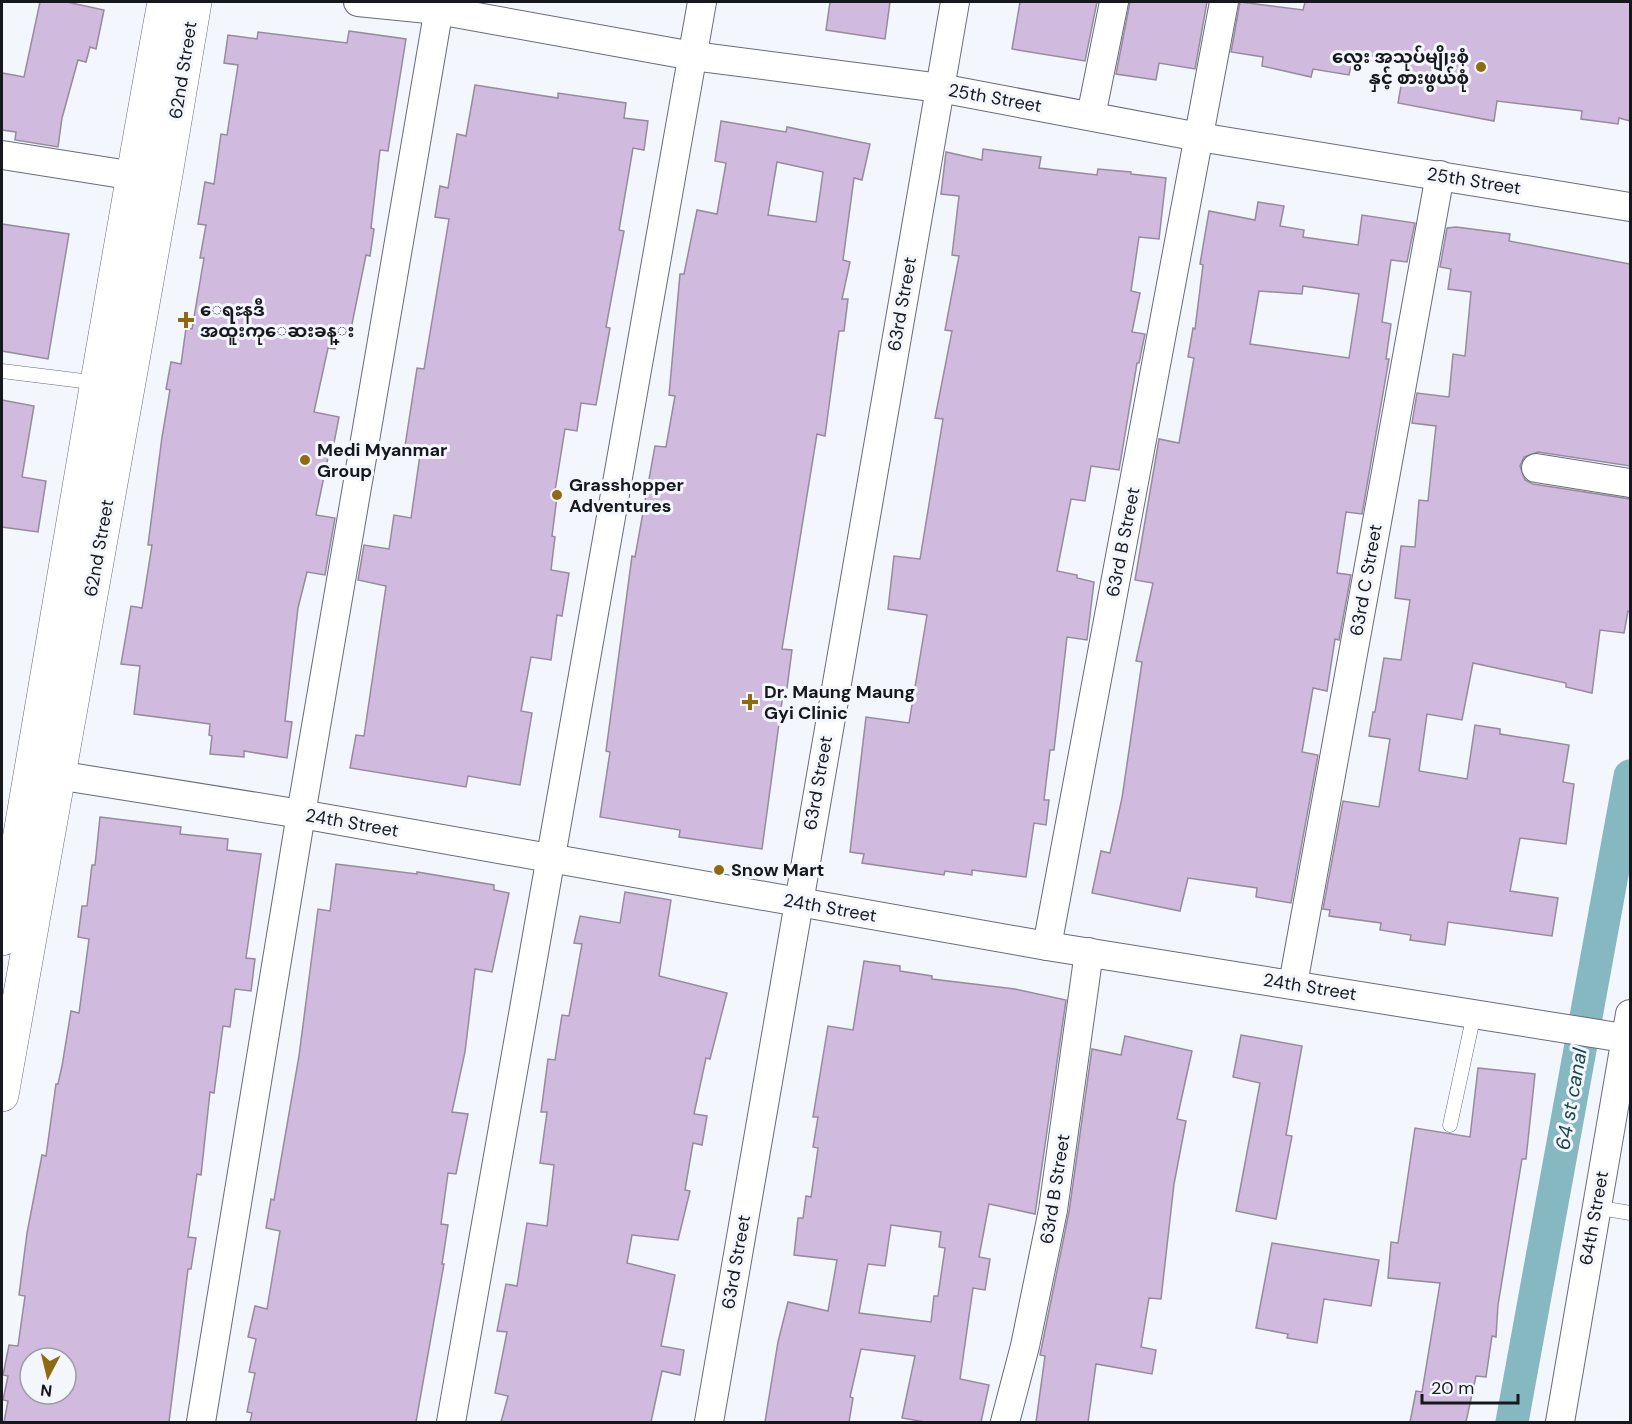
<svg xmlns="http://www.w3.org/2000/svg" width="1632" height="1424" font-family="'DM Sans','Noto Sans Myanmar',sans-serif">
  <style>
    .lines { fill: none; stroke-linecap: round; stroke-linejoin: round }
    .canal { stroke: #86b8c1; stroke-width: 33 }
    .building { fill: #d0bbdf; stroke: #958b9c; stroke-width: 1.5; fill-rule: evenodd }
    .service-casing { stroke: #676b7b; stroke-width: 15 }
    .minor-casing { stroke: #676b7b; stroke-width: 30 }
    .secondary-casing { stroke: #676b7b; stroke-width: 34 }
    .service { stroke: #fff; stroke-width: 14 }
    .minor { stroke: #fff; stroke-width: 28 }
    .secondary { stroke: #fff; stroke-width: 33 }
    .poi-dot { fill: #8d6b0e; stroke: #f4f6fe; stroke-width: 2 }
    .labels { text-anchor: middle; stroke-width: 6; stroke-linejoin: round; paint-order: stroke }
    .poi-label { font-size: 18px; font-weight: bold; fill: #16181e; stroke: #f4f6fe; text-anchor: start }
    .street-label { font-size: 18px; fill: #16181e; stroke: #f4f6fe }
    .water-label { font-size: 20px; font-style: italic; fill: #18464d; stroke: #f4f6fe }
  </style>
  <rect width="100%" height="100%" fill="#f4f6fe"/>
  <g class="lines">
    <!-- canal -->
    <polyline class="canal" points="1512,1422 1630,776"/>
  </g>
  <!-- building -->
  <g class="building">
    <polygon points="40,2 67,2 104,10 96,49 90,47 86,62 78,60 62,118 58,147 15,140 16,132 2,130 2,73 24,77"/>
    <polygon points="830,2 890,2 885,39 826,30"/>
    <polygon points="1020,2 1097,2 1085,61 1012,49"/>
    <polygon points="1130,2 1207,2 1195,69 1159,63 1156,80 1116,74"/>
    <polygon points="1240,2 1303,10 1305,2 1630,2 1630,121 1619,118 1618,124 1581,119 1582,111 1497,101 1494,121 1398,103 1405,63 1354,52 1349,75 1313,69 1311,77 1262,66 1263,57 1231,52"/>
    <polygon points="349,31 406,39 388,151 380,150 371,228 374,229 370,256 366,255 350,334 339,332 335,349 328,348 314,412 339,417 334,443 331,443 316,515 335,518 325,575 307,572 298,608 285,721 292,722 287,758 244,751 244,757 210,754 212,736 209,735 210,724 134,714 140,666 121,664 131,606 142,608 152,545 148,545 162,437 170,390 166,389 171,362 181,364 186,328 192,329 204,258 200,258 206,225 198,224 205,182 214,184 221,134 227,135 238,65 224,63 228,35 257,39 258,32 347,43"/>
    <polygon points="475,85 558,98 558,93 626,103 624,118 648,121 644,150 633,148 619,230 624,231 606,327 610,328 596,405 581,403 577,431 565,429 554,497 557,497 552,536 555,537 551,570 569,573 562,616 557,615 551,660 531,657 521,711 532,713 520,785 468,776 466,787 350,768 356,735 364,736 386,586 358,580 364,545 389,549 394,515 411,518 421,448 405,446 417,368 424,369 449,219 435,217 440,186 448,188 457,134 466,136"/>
    <path d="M721,121L786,132L787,127L870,144L862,180L854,178L843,260L850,262L842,299H848L844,331H839L825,436L817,434L782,649L792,650L787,688L784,687L762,849L679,837L680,830L600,817L610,752L606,751L632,556L635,557L655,446L666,447L675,396L669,395L680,274H684L697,210L717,214L726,163L715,161ZM777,162L823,172L816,222L768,215Z"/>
    <polygon points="983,149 1041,157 1039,168 1097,175 1098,169 1131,172 1131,174 1166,178 1159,239 1139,237 1131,291 1140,293 1132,332 1145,334 1139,363 1137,363 1119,470 1091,466 1085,501 1071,499 1057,571 1077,575 1077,578 1094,582 1087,640 1067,637 1054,750 1050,750 1044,800 1049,800 1046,825 1034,823 1026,877 972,870 972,875 945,871 944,875 862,863 864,854 850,852 866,717 909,723 927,615 888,609 894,556 920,559 943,419 935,418 952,331 945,330 959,256 952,255 959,196 941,194 946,152 982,160"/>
    <path d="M1258,202L1284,206L1280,226L1304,230L1303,237L1358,245L1362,215L1415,223L1407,262L1391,260L1382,322L1391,324L1386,359H1389L1362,514L1346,512L1337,573L1351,575L1339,640L1335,639L1327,691L1313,688L1302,752L1318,755L1291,903L1256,897L1257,888L1188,878L1180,911L1092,893L1101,851L1110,853L1122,798L1142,662L1136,661L1153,583L1135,580L1159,439L1179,443L1194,358L1188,357L1193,328L1195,329L1203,265L1200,264L1209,211L1255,220ZM1303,286L1359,294L1349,358L1250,344L1259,291L1302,294Z"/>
    <polygon points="2,224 69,234 48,359 2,351"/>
    <polygon points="1456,227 1510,234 1509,241 1630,264 1630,466 1538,452 1524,457 1520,466 1525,480 1533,484 1630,499 1630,612 1628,611 1624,633 1600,630 1592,693 1566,687 1566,683 1473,663 1462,720 1427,714 1419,771 1467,779 1475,725 1500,729 1500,734 1569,745 1563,782 1574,784 1566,844 1520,838 1510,891 1558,898 1552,936 1448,922 1445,945 1410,940 1411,935 1380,930 1381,923 1329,916 1330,910 1323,909 1343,801 1379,807 1390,739 1369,736 1373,712 1375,712 1384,658 1401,660 1410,600 1395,598 1401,546 1415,547 1419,500 1428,501 1433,453 1436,426 1412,423 1417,393 1449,397 1453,354 1465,356 1471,292 1448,289 1451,269 1440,267 1447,228"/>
    <polygon points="2,400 34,406 22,477 46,481 38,532 2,527"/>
    <path d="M100,817L181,827L180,834L228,839L227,850L261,854L246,958L255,959L251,991L235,989L230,1027L223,1026L214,1093L210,1092L201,1175L197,1174L188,1237L196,1238L191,1269H188L169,1422H4L8,1401L3,1400L8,1376L3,1375L9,1345L18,1346L25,1296L19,1295L27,1233L42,1155L46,1156L56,1084H58L62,1066L71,1011L79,1013L89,939L78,937L82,906H87L92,865H95ZM30,1358H66V1394H30Z"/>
    <polygon points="336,864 417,874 417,872 494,885 494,890 509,893 492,972 475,969 465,1052 452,1112 468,1114 456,1174 448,1173 441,1224 448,1225 442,1264 444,1264 416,1422 250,1422 252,1413 247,1412 255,1373 249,1372 256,1339 248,1337 255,1306 267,1309 280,1231 266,1228 271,1199 274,1200 299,1056 318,909 330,911"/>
    <polygon points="625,892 671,900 659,976 727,993 710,1059 706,1058 694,1114 707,1116 702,1145 693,1143 685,1190 690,1191 678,1240 632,1235 627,1263 675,1275 661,1346 684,1350 680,1375 662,1371 651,1422 501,1422 508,1396 495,1393 507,1332 497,1331 506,1284 517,1286 527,1223 547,1226 554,1165 540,1163 547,1112 541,1112 548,1059 555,1060 562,1015 569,1016 582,944 574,943 580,916 620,923"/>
    <path d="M864,961L900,966V971L932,976V979L1015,989L1066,1000L1035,1214L989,1204L979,1257L990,1259L985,1290L973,1288L960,1379L989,1385L981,1422H925L902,1418L915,1356L861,1349L850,1397L853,1398L849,1422H765L778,1342L788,1302L828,1311L837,1260L794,1255L798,1218H803L806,1196L811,1197L818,1148L813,1147L818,1117H813L828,1026L853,1030ZM891,1225L941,1232L939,1247L945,1248L938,1296H934L931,1322L859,1313L868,1264L885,1266Z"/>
    <polygon points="1241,1035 1302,1046 1286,1135 1292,1136 1276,1219 1236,1211 1260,1083 1233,1077"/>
    <polygon points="1125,1036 1192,1051 1177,1119 1186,1121 1174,1184 1161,1299 1149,1298 1141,1347 1156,1350 1152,1374 1096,1364 1088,1422 1036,1422 1045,1356 1040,1355 1069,1212 1092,1049 1121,1055"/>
    <polygon points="1478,1068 1535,1074 1526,1159 1522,1159 1498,1305 1496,1337 1492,1336 1486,1377 1476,1376 1466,1422 1410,1422 1416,1391 1422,1392 1440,1283 1388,1278 1391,1242 1398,1243 1415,1128 1470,1137"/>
    <polygon points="1272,1243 1379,1260 1371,1306 1324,1299 1317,1343 1287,1338 1288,1334 1256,1328"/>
  </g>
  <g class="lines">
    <defs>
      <g id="service">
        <polyline points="2,371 99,383"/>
        <polyline points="1450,1125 1474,1014"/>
        <polyline points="1595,1207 1630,1213"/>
      </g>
      <g id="minor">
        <polyline points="358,2 438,10 693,56 940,88 1199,137 1630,207"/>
        <polyline points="1091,116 1114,2"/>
        <polyline points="2,155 154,179"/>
        <polyline points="1536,468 1630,483"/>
        <polyline points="38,772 301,814 1047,946 1630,1039"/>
        <polyline points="1047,946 1224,2"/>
        <polyline points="1293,984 1440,175"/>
        <polyline points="201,1422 301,814 440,2"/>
        <polyline points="451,1422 702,2"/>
        <polyline points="709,1422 955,2"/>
        <polyline points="1005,1422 1025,1346 1053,1210 1089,952"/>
        <polyline points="1560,1422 1630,1014"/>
      </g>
      <g id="secondary">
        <path d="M2,939C56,626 107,313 164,2"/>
        <polyline points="2,1095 165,180 195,2"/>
      </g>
    </defs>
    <!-- service casing -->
    <use href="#service" class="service-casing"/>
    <!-- minor casing -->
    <use href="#minor" class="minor-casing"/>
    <!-- secondary casing -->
    <use href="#secondary" class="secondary-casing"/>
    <!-- service -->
    <use href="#service" class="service"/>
    <!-- minor -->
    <use href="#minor" class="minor"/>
    <!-- secondary -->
    <use href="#secondary" class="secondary"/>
  </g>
  <!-- markers -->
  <g class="poi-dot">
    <circle cx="1481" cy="67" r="6"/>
    <path d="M183 311h6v6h6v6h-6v6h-6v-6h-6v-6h6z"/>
    <circle cx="305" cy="460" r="6"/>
    <circle cx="557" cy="495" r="6"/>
    <path d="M747 693h6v6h6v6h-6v6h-6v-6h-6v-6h6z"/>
    <circle cx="719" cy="870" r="6"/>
  </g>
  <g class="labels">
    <!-- poi labels -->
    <g class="poi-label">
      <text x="1469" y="63" text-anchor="end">လွေး အသုပ်မျိုးစုံ<tspan x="1469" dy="21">နှင့် စားဖွယ်စုံ</tspan></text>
      <text x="200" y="316">ေရႊနဒီ<tspan x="200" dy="21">အထူးကုေဆးခန္း</tspan></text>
      <text x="317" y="456">Medi Myanmar<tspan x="317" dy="21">Group</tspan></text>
      <text x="569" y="491">Grasshopper<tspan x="569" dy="21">Adventures</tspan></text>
      <text x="764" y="698">Dr. Maung Maung<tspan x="764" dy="21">Gyi Clinic</tspan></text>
      <text x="731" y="876">Snow Mart</text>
    </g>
    <!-- street labels -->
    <g class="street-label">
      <text transform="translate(183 70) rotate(-81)" y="6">62nd Street</text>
      <text transform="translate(995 98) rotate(10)" y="6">25th Street</text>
      <text transform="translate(1474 181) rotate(9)" y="6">25th Street</text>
      <text transform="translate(902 304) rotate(-80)" y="6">63rd Street</text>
      <text transform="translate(1123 542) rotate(-79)" y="6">63rd B Street</text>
      <text transform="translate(99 548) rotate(-80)" y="6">62nd Street</text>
      <text transform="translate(1366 580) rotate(-80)" y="6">63rd C Street</text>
      <text transform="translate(818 783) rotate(-80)" y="6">63rd Street</text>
      <text transform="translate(352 823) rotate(10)" y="6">24th Street</text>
      <text transform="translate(830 908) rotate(10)" y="6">24th Street</text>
      <text transform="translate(1310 987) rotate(9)" y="6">24th Street</text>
      <text transform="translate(1055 1189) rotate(-81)" y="6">63rd B Street</text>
      <text transform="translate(1594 1218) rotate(-80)" y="6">64th Street</text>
      <text transform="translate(736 1262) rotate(-80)" y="6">63rd Street</text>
    </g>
    <!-- water labels -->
    <g class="water-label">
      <text transform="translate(1571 1099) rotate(-80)" y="7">64 st canal</text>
    </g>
  </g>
  <!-- border -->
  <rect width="1632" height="1424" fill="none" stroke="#16181e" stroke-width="6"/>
  <!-- north arrow -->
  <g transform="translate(48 1376) rotate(187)"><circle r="28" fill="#f4f6fe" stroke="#9b9da4" stroke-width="1.5"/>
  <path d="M0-4.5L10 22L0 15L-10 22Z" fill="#8d6b0e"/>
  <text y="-9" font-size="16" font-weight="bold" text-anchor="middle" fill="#16181e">N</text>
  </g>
  <!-- scale -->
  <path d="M1422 1394v9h96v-9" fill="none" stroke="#16181e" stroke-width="3"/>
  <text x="1431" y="1394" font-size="18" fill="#16181e" stroke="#f4f6fe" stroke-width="4.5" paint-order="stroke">20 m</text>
</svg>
